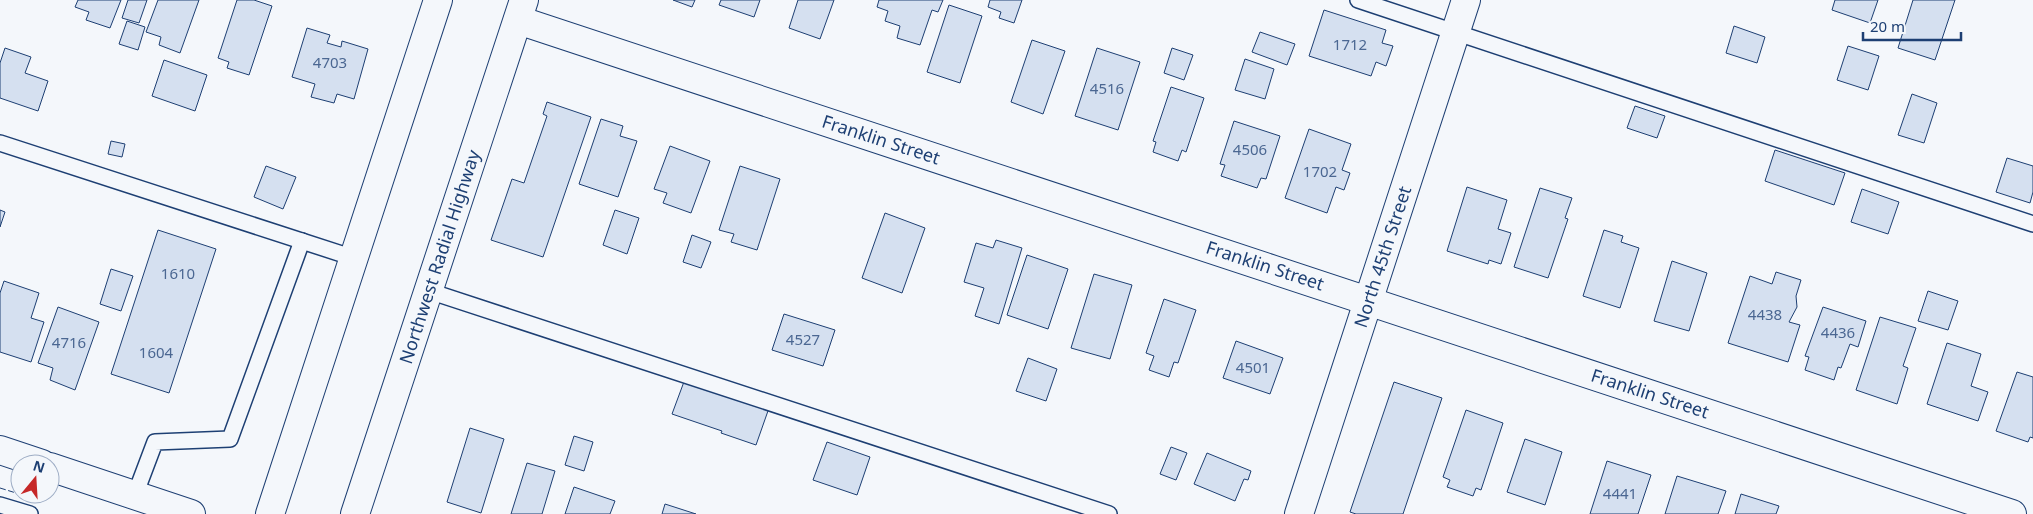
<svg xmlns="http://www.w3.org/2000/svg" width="2033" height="514" font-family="'Noto Sans',sans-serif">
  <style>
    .building { fill: #d5e0f0; stroke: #1d3f73 }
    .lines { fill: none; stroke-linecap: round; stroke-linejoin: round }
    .lane-casing { stroke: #1d3f73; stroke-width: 18 }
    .street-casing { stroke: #1d3f73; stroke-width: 30 }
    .primary-casing { stroke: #1d3f73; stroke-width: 30 }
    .lane { stroke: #f4f7fb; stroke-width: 15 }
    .street { stroke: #f4f7fb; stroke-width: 28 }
    .primary { stroke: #f4f7fb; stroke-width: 28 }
    .fence { stroke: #1d3f73; stroke-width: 1; stroke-dasharray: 6 2.5; stroke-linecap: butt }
    .labels { text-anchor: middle; stroke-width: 4; stroke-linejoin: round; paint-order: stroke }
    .number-label { font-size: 15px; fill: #4b6792 }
    .street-label { font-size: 18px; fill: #1d3f73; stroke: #f4f7fb }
  </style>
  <rect width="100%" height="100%" fill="#f4f7fb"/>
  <!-- building -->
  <g class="building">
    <polygon points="78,0 121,0 110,28 86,20 89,12 75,7"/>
    <polygon points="128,0 147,0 139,23 122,18"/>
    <polygon points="158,0 199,0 180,53 159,45 161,37 146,32"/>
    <polygon points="237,0 254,0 272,6 249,75 227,68 229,62 218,58"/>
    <polygon points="673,0 695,0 692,7"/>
    <polygon points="721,0 760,0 754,17 719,5"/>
    <polygon points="798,0 834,0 820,39 789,28"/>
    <polygon points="879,0 943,0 938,12 932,10 920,45 897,38 900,26 885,21 888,11 877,7"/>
    <polygon points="990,0 1022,0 1014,23 999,18 1001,12 988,7"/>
    <polygon points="1835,0 1878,0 1870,23 1832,10"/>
    <polygon points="1913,0 1955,0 1935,60 1898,48"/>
    <polygon points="949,5 982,16 960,83 927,72"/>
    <polygon points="1324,10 1386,30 1382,43 1393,46 1386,66 1376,62 1371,76 1309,56"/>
    <polygon points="127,21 145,27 138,50 119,44"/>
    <polygon points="1734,26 1765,37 1757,63 1726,53"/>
    <polygon points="307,28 330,35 327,43 341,47 342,41 368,49 354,99 337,94 334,103 311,97 315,84 292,77"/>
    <polygon points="1260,32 1295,44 1287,65 1252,52"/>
    <polygon points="1032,40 1065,51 1043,114 1011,102"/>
    <polygon points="1848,46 1879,56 1868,90 1837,80"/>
    <polygon points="5,48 31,57 25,73 48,81 38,111 0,98 0,63"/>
    <polygon points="1097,48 1140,62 1118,130 1075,116"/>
    <polygon points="1172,48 1193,55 1184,80 1164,73"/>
    <polygon points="1245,59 1274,69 1265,99 1235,90"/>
    <polygon points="164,60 207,75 195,111 152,96"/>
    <polygon points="1171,87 1204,98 1186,152 1182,150 1178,161 1153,152 1156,142 1153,141"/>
    <polygon points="1912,94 1937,103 1924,143 1898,135"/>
    <polygon points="547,102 591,117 543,257 491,240 512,179 524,183 547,116 543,114"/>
    <polygon points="1635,106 1665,116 1657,138 1627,128"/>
    <polygon points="601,119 623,126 620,136 637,141 618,197 579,184"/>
    <polygon points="1234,121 1280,136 1266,179 1261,178 1257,188 1221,176 1225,165 1220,164"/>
    <polygon points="1309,129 1351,144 1342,170 1350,173 1344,190 1336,187 1327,213 1285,198"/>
    <polygon points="111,141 125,144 122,157 108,154"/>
    <polygon points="670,146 710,161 691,213 663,203 667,193 654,189"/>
    <polygon points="1775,150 1845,173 1834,205 1765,181"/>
    <polygon points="2007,158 2033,166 2033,192 2030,203 1996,192"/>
    <polygon points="266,166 296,177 283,209 254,197"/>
    <polygon points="740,166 780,179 757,250 731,242 734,234 719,230"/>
    <polygon points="1467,187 1507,200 1498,229 1511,233 1501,264 1489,260 1488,264 1447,251"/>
    <polygon points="1540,188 1572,198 1565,218 1568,219 1548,278 1514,267"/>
    <polygon points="1862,189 1899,202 1888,234 1851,222"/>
    <polygon points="0,210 5,212 0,227"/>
    <polygon points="615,210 639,218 627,254 603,245"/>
    <polygon points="885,213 925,228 902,293 862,278"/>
    <polygon points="158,230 216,249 169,393 111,374"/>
    <polygon points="1604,230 1623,236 1621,242 1639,248 1620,308 1583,296"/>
    <polygon points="692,235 711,242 701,268 683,262"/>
    <polygon points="996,240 1022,248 999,324 975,316 984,288 964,282 976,243 993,248"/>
    <polygon points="1027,255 1068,269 1048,329 1007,315"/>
    <polygon points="1672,261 1707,273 1689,331 1654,321"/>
    <polygon points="111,269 133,276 121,311 100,304"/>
    <polygon points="1776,272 1801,280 1796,296 1797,307 1789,322 1800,325 1788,362 1728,343 1750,276 1772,284"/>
    <polygon points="1094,274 1132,285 1110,359 1071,348"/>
    <polygon points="4,281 39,293 31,318 44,322 31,362 0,352 0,293"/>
    <polygon points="1928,291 1958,301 1948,330 1918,321"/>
    <polygon points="1164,299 1196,310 1178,363 1174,362 1169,377 1149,370 1154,356 1146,353"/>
    <polygon points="58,307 99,322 75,390 50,380 53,368 38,363"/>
    <polygon points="1823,307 1866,321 1858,347 1850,344 1841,368 1838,367 1834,380 1805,370 1809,357 1805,356"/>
    <polygon points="784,314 835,330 823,366 772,350"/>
    <polygon points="1880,317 1916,328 1903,366 1908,368 1897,404 1856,390"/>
    <polygon points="1236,341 1283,358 1270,394 1223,378"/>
    <polygon points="1947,343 1981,354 1971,386 1988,392 1978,421 1927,404"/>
    <polygon points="1028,358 1057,369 1046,401 1016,391"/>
    <polygon points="2017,372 2033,377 2033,438 2030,437 2028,442 1996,431"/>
    <polygon points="685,379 769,408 756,445 721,433 722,431 672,414"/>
    <polygon points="1394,382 1442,398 1403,514 1356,514 1350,512"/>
    <polygon points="1466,410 1503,423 1481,490 1476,488 1473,496 1447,487 1450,480 1443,477"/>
    <polygon points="470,428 504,439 481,513 447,502"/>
    <polygon points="574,436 593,442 584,471 565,465"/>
    <polygon points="1525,439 1562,452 1545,505 1507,492"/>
    <polygon points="827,442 870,457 857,495 813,480"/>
    <polygon points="1171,447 1187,453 1176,480 1160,474"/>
    <polygon points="1207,453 1251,471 1248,480 1244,479 1235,501 1194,484"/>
    <polygon points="1607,461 1651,475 1638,514 1590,514"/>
    <polygon points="527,463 555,471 542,514 511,514"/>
    <polygon points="1677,476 1726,491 1718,514 1665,514"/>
    <polygon points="574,487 615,501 610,514 565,514"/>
    <polygon points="1741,494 1779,506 1776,514 1735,514"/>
    <polygon points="665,504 696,514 662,514"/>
  </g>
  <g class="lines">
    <defs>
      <g id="lane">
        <polyline points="1358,0 2033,224"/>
        <polyline points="0,143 354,258"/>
        <polyline points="429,291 1109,514"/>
        <polyline points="135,495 155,442 230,439 302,241"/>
        <polyline points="0,505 30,514"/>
      </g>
      <g id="street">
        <polyline points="518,20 2012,514"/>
        <polyline points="0,450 42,464"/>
        <polyline points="50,467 191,514"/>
        <polyline points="1299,514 1466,0"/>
      </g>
      <g id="primary">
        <polyline points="270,514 438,0"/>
        <polyline points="355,514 524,0"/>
      </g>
    </defs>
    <!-- lane casing -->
    <use href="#lane" class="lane-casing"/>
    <!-- street casing -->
    <use href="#street" class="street-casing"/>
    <!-- primary casing -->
    <use href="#primary" class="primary-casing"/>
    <!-- lane -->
    <use href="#lane" class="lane"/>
    <!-- street -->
    <use href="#street" class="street"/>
    <!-- primary -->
    <use href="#primary" class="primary"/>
    <!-- fence -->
    <polyline class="fence" points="0,488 29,497"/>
  </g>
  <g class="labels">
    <!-- number labels -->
    <g class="number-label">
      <text x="1350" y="50">1712</text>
      <text x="330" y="68">4703</text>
      <text x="1107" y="94">4516</text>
      <text x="1250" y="155">4506</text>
      <text x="1320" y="177">1702</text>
      <text x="178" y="279">1610</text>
      <text x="1765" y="320">4438</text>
      <text x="1838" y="338">4436</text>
      <text x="803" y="345">4527</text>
      <text x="69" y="348">4716</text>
      <text x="156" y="358">1604</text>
      <text x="1253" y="373">4501</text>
      <text x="1620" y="499">4441</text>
    </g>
    <!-- street labels -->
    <g class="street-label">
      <text transform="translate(881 140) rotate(18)" y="6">Franklin Street</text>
      <text transform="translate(440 257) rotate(-72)" y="6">Northwest Radial Highway</text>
      <text transform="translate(1383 257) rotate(-72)" y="6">North 45th Street</text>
      <text transform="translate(1265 266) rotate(18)" y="6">Franklin Street</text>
      <text transform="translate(1650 394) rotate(18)" y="6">Franklin Street</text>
    </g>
  </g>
  <!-- north arrow -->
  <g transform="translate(35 479) rotate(18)"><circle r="24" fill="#f4f7fb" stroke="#9eadc5"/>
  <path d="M0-4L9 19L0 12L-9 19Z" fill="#c62828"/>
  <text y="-8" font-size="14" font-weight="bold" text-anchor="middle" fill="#1d3f73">N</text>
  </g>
  <!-- scale -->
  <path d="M1863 32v8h98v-8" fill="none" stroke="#1d3f73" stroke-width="2.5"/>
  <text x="1870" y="32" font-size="15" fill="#1d3f73" stroke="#f4f7fb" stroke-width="4" paint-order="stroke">20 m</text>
</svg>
